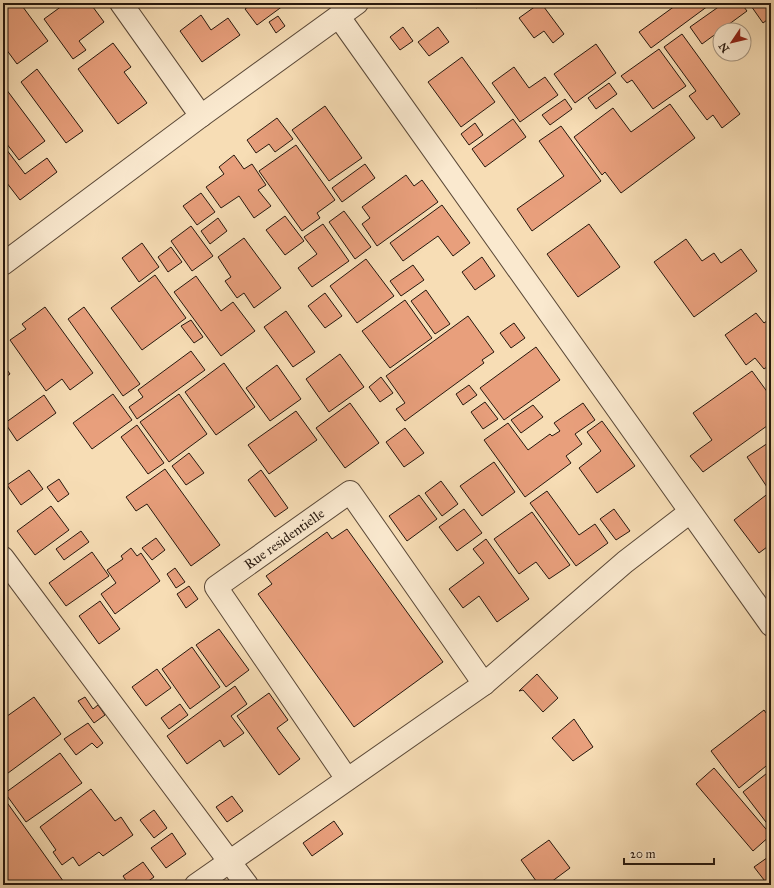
<svg xmlns="http://www.w3.org/2000/svg" width="774" height="888" font-family="'IM FELL Great Primer',serif">
  <style>
    .building { fill: #e89f7c; stroke: #26170d }
    .lines { fill: none; stroke-linecap: round; stroke-linejoin: round }
    .street-casing { stroke: #5a4837; stroke-width: 24 }
    .street { stroke: #fae9cf; stroke-width: 22 }
    .labels { text-anchor: middle; stroke-width: 3.5; stroke-linejoin: round; paint-order: stroke }
    .street-label { font-size: 14px; fill: #26170d; stroke: #fae9cf }
  </style>
  <rect width="100%" height="100%" fill="#f7ddb5"/>
  <filter id="stains"><feTurbulence type="fractalNoise" baseFrequency=".005" numOctaves="4"/><feColorMatrix values="0 0 0 0 .2 0 0 0 0 .09 0 0 0 0 .02 0 0 0 .5 -.17"/></filter>
  <radialGradient id="worn" r=".72"><stop offset=".6" stop-color="#630" stop-opacity="0"/><stop offset="1" stop-color="#630" stop-opacity=".3"/></radialGradient>
  <!-- building -->
  <g class="building">
    <polygon points="3,3 20,3 48,41 17,64 3,45"/>
    <polygon points="66,3 90,3 104,22 79,41 86,50 73,59 44,19"/>
    <polygon points="253,3 287,3 257,25 245,9"/>
    <polygon points="472,3 483,3 476,8"/>
    <polygon points="540,3 541,3 564,34 553,43 544,31 534,38 519,18"/>
    <polygon points="679,3 712,3 651,48 639,32"/>
    <polygon points="724,3 741,3 747,11 702,44 690,27"/>
    <polygon points="749,3 771,3 771,17 763,23"/>
    <polygon points="201,15 211,30 228,18 240,35 202,62 180,31"/>
    <polygon points="278,16 285,26 276,33 269,22"/>
    <polygon points="403,27 413,41 400,50 390,37"/>
    <polygon points="438,27 449,42 429,56 418,42"/>
    <polygon points="682,34 740,114 722,128 713,115 707,120 689,96 696,91 664,47"/>
    <polygon points="113,43 131,67 124,72 147,103 118,124 78,69"/>
    <polygon points="596,44 616,73 575,103 554,74"/>
    <polygon points="659,49 686,86 653,109 632,80 627,83 621,76"/>
    <polygon points="462,57 495,102 461,127 428,82"/>
    <polygon points="514,67 529,88 545,77 558,95 520,122 492,83"/>
    <polygon points="37,69 83,131 66,143 21,82"/>
    <polygon points="609,83 617,94 596,109 588,98"/>
    <polygon points="3,85 45,141 19,160 3,139"/>
    <polygon points="565,99 572,109 550,125 542,115"/>
    <polygon points="670,104 695,138 621,193 605,172 602,175 574,137 613,108 631,132"/>
    <polygon points="325,106 362,158 329,181 292,130"/>
    <polygon points="277,118 293,139 275,152 269,144 256,153 247,140"/>
    <polygon points="513,119 526,137 485,167 472,149"/>
    <polygon points="475,123 483,135 469,145 461,134"/>
    <polygon points="561,126 601,181 532,231 517,209 564,176 539,141"/>
    <polygon points="3,145 25,174 47,158 57,172 20,200 3,178"/>
    <polygon points="296,145 335,200 317,213 320,218 302,231 259,171"/>
    <polygon points="234,155 244,169 252,164 266,185 258,190 271,206 254,218 239,196 221,208 206,187 224,174 219,167"/>
    <polygon points="365,164 375,178 342,202 332,188"/>
    <polygon points="406,175 414,186 422,180 438,202 377,246 362,224 370,218 362,207"/>
    <polygon points="201,193 215,212 197,225 183,206"/>
    <polygon points="442,205 470,243 453,256 438,236 403,261 390,243"/>
    <polygon points="344,211 371,247 355,259 329,222"/>
    <polygon points="285,216 304,241 285,255 266,230"/>
    <polygon points="218,218 227,231 210,244 201,231"/>
    <polygon points="323,224 349,261 312,287 298,268 317,254 304,237"/>
    <polygon points="589,224 620,267 578,297 547,254"/>
    <polygon points="191,226 213,256 192,271 171,241"/>
    <polygon points="244,238 281,288 254,308 244,293 237,298 225,281 231,277 218,257"/>
    <polygon points="686,239 702,261 714,253 721,263 741,249 757,271 694,317 654,262"/>
    <polygon points="142,243 159,267 139,282 122,258"/>
    <polygon points="171,247 182,262 168,272 158,257"/>
    <polygon points="482,257 495,276 475,290 462,272"/>
    <polygon points="366,259 394,296 357,323 330,286"/>
    <polygon points="413,265 424,280 401,296 390,281"/>
    <polygon points="155,275 186,318 142,350 111,308"/>
    <polygon points="196,276 221,311 233,302 255,331 221,356 174,292"/>
    <polygon points="426,290 450,324 435,334 411,301"/>
    <polygon points="325,293 342,316 325,328 308,306"/>
    <polygon points="405,300 432,338 390,368 362,331"/>
    <polygon points="45,307 93,373 70,390 62,379 46,391 10,340 26,329 22,324"/>
    <polygon points="84,307 140,384 123,396 68,319"/>
    <polygon points="286,311 315,352 293,367 264,327"/>
    <polygon points="756,313 764,323 771,318 771,364 764,369 755,358 746,365 725,335"/>
    <polygon points="468,316 494,352 482,360 484,363 405,421 396,409 405,403 386,376"/>
    <polygon points="191,320 203,337 194,343 181,326"/>
    <polygon points="514,323 525,338 511,348 500,333"/>
    <polygon points="536,347 560,380 504,420 480,388"/>
    <polygon points="191,351 205,370 137,419 129,407 143,397 138,390"/>
    <polygon points="340,354 364,387 329,412 306,379"/>
    <polygon points="224,363 255,407 216,435 185,392"/>
    <polygon points="3,364 10,374 3,379"/>
    <polygon points="277,365 301,399 270,421 246,388"/>
    <polygon points="752,371 771,397 771,423 703,472 690,456 712,440 693,413"/>
    <polygon points="381,377 393,393 380,402 369,387"/>
    <polygon points="469,385 477,395 463,405 456,394"/>
    <polygon points="113,394 132,420 92,449 73,423"/>
    <polygon points="179,394 207,434 169,462 140,422"/>
    <polygon points="44,395 56,413 17,441 5,423"/>
    <polygon points="485,402 498,419 483,429 471,412"/>
    <polygon points="350,403 379,443 345,468 316,428"/>
    <polygon points="583,403 595,420 575,434 582,444 566,456 571,463 525,497 484,440 508,423 528,450 550,434 552,436 560,431 554,423"/>
    <polygon points="533,405 543,417 521,433 511,420"/>
    <polygon points="296,411 317,440 269,474 248,445"/>
    <polygon points="602,421 635,466 597,493 579,468 601,451 587,432"/>
    <polygon points="137,425 164,463 148,474 121,437"/>
    <polygon points="405,428 424,453 404,467 386,442"/>
    <polygon points="771,441 771,489 769,490 747,457"/>
    <polygon points="189,453 204,473 186,485 172,466"/>
    <polygon points="494,462 515,492 482,516 460,486"/>
    <polygon points="165,469 220,545 191,566 147,504 136,511 126,497"/>
    <polygon points="29,470 43,489 21,505 7,485"/>
    <polygon points="261,470 288,508 275,517 248,480"/>
    <polygon points="59,479 69,494 58,502 47,487"/>
    <polygon points="441,481 458,504 442,516 425,493"/>
    <polygon points="547,491 579,535 595,524 608,543 576,566 530,503"/>
    <polygon points="770,492 771,494 771,544 759,553 734,520"/>
    <polygon points="419,495 437,519 407,541 389,516"/>
    <polygon points="51,506 69,530 35,555 17,531"/>
    <polygon points="464,509 482,533 457,551 439,527"/>
    <polygon points="614,509 630,531 616,540 600,519"/>
    <polygon points="532,512 570,565 549,579 536,562 519,574 494,539"/>
    <polygon points="347,529 443,662 354,727 258,594 272,584 266,576 327,532 332,539"/>
    <polygon points="81,531 89,542 64,560 56,549"/>
    <polygon points="156,538 165,550 152,560 142,548"/>
    <polygon points="486,539 529,599 497,622 479,596 463,608 449,589 484,563 473,549"/>
    <polygon points="131,548 137,556 141,553 160,581 115,614 101,594 116,583 107,570 123,559 121,556"/>
    <polygon points="92,552 109,576 66,606 49,583"/>
    <polygon points="175,568 185,582 176,588 167,574"/>
    <polygon points="189,586 198,599 186,608 177,594"/>
    <polygon points="100,601 120,629 99,644 79,616"/>
    <polygon points="219,629 249,670 226,687 196,645"/>
    <polygon points="3,639 8,646 3,650"/>
    <polygon points="192,647 220,687 190,709 162,669"/>
    <polygon points="157,669 171,688 146,706 132,687"/>
    <polygon points="537,674 558,698 543,712 523,690 519,691"/>
    <polygon points="235,686 247,704 231,716 244,733 224,747 220,740 187,764 167,736"/>
    <polygon points="269,693 288,720 277,728 300,759 279,775 237,716"/>
    <polygon points="34,697 61,734 4,776 3,719"/>
    <polygon points="85,697 93,709 98,705 105,715 94,723 78,701"/>
    <polygon points="180,704 188,715 169,729 161,718"/>
    <polygon points="764,710 771,720 771,762 739,788 711,751"/>
    <polygon points="574,719 593,747 573,761 552,738"/>
    <polygon points="88,723 103,743 97,748 92,743 76,755 64,739"/>
    <polygon points="60,753 82,783 26,822 5,793"/>
    <polygon points="714,768 771,835 753,851 696,784"/>
    <polygon points="771,770 771,824 769,826 743,792"/>
    <polygon points="91,789 115,821 121,817 133,835 103,856 99,852 79,866 73,857 62,865 53,852 56,850 40,827"/>
    <polygon points="232,796 243,811 227,822 216,807"/>
    <polygon points="3,797 66,885 3,885"/>
    <polygon points="154,810 167,828 154,838 140,820"/>
    <polygon points="334,821 343,834 312,856 303,843"/>
    <polygon points="172,833 186,854 166,868 151,848"/>
    <polygon points="549,840 570,868 547,885 539,885 521,860"/>
    <polygon points="771,855 771,885 768,885 754,867"/>
    <polygon points="143,862 154,877 143,885 129,885 123,876"/>
  </g>
  <g class="lines">
    <defs>
      <g id="street">
        <polyline points="121,3 201,116"/>
        <polyline points="339,17 771,625"/>
        <polyline points="3,264 201,116 357,3"/>
        <polyline points="3,558 247,885"/>
        <path id="s1" d="M347,779L216,587L350,492L484,684"/>
        <polyline points="196,885 484,684 625,562 690,512"/>
      </g>
    </defs>
    <!-- street casing -->
    <use href="#street" class="street-casing"/>
    <!-- street -->
    <use href="#street" class="street"/>
  </g>
  <g class="labels">
    <!-- street labels -->
    <g class="street-label">
      <text dy="5" stroke="none"><textPath href="#s1" startOffset="316">Rue residentielle</textPath></text>
    </g>
  </g>
  <!-- margin -->
  <rect width="774" height="888" fill="none" stroke="#f7ddb5" stroke-width="16"/>
  <rect x="4" y="4" width="766" height="880" fill="none" stroke="#26170d" stroke-width="2"/>
  <rect x="8" y="8" width="758" height="872" fill="none" stroke="#26170d"/>
  <!-- north arrow -->
  <g transform="translate(732 42) rotate(235)"><circle r="19" fill="#fae9cf" stroke="#a59581"/>
  <path d="M0-3L7 15L0 10L-7 15Z" fill="#8f2418"/>
  <text y="-6" font-size="11" font-weight="bold" text-anchor="middle" fill="#26170d">N</text>
  </g>
  <!-- scale -->
  <path d="M624 858v6h90v-6" fill="none" stroke="#26170d" stroke-width="2"/>
  <text x="630" y="858" font-size="12" fill="#26170d" stroke="#fae9cf" stroke-width="3" paint-order="stroke">20 m</text>
  <rect width="100%" height="100%" filter="url(#stains)"/>
  <rect width="100%" height="100%" fill="url(#worn)"/>
</svg>
